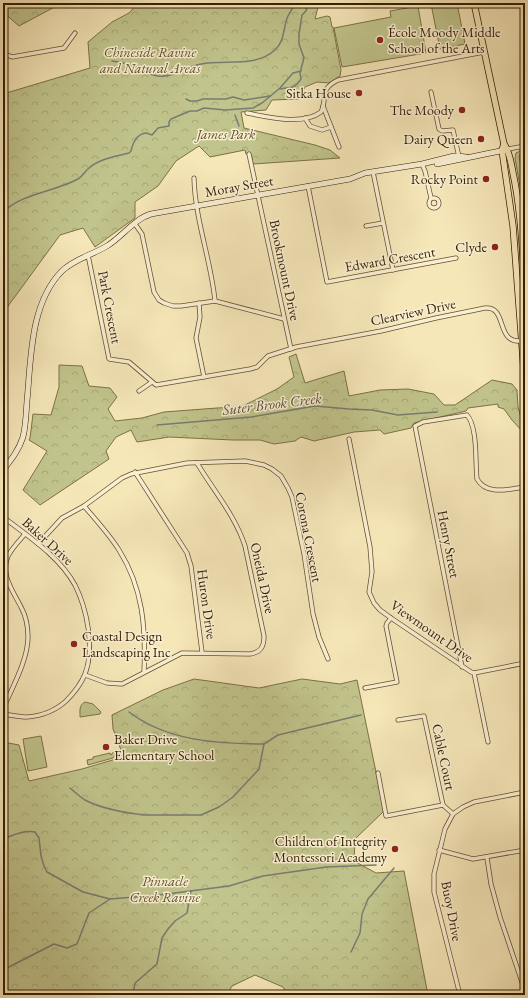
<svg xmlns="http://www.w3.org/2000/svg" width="528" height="998" font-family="'EB Garamond',serif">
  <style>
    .green { fill: #c1c48c; stroke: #7c7146 }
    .forest { fill: url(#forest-crowns); stroke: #7c7146 }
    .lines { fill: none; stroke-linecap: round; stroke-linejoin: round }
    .stream { stroke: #777d70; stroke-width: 1.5 }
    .street-casing { stroke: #66502e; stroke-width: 5 }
    .secondary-casing { stroke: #361e00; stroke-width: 6 }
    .primary-casing { stroke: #361e00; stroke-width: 7 }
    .street { stroke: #f9efd2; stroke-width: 3.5 }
    .secondary { stroke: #f9efd2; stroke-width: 5 }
    .primary { stroke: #f6e7b9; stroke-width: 5.5 }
    .poi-dot { fill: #8f2418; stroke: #f9efd2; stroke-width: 1.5 }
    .labels { text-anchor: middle; stroke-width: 3; stroke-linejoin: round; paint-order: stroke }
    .poi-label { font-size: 14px; fill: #361e00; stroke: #f9efd2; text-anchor: end }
    .park-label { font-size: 14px; font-style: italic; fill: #60502a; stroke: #f9efd2 }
    .street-label { font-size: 14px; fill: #361e00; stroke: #f9efd2 }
    .water-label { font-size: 15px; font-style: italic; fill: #564e38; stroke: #f9efd2 }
  </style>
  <defs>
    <pattern id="forest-crowns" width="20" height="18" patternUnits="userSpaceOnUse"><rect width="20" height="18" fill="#c1c48c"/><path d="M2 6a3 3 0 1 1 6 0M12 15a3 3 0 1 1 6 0" fill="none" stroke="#a6a877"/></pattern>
  </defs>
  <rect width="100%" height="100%" fill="#f6e7b9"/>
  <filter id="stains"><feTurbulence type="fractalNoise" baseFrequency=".005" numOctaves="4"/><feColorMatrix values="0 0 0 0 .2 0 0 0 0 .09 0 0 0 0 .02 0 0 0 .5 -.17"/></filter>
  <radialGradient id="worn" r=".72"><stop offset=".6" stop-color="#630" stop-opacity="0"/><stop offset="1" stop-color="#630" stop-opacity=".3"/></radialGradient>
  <!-- green -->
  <g class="green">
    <polygon points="436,3 457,3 465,44 440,49 431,4"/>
    <polygon points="418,6 426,53 342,67 334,28 391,17 390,11"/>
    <polygon points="525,149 525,152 520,154 519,157 525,182 525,201 523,203 515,158 516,153"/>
    <path d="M85,702L93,704L101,712L100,714L80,717C80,710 79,705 85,702Z"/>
    <polygon points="41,736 47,767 28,771 23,739"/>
    <polygon points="115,750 118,752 113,758 88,765 87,760 93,759 93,757 110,753 111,755"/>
  </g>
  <!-- forest -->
  <g class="forest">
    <polygon points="3,3 62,3 19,26 3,12"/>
    <polygon points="138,3 319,3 315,19 327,16 330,17 332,27 333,27 341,70 340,76 329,83 317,82 305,87 299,99 272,100 266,110 241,112 244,128 315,145 330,150 340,158 253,164 251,154 246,154 245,150 210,157 199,146 176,161 158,186 135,202 135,218 95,247 83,228 60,235 3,313 3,94 90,68 88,42 112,22 129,13"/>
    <polygon points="296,354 305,383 344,371 349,396 380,390 408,389 434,394 444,405 455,405 492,380 512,384 517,390 518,407 525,431 524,433 512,420 504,409 498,407 498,404 468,408 466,411 414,423 411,428 384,434 380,430 354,432 314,441 301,437 295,441 274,444 260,440 233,440 169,437 137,442 131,430 116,437 106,451 109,459 40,505 23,490 47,451 29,440 30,438 33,414 51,415 59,387 59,365 82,366 89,386 110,388 117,397 108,409 115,421 142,418 164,412 217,408 241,407 277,389 294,377 289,357"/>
    <polygon points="194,679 259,688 302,679 340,684 357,680 384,811 355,839 354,861 376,873 404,871 428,995 288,995 283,987 255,975 232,986 227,995 3,995 3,742 19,745 29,781 82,769 116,759 121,750 113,729 112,715 163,690"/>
  </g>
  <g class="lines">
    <!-- stream -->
    <g class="stream">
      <path d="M112,61C119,62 126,63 133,66C141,70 149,75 158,76C173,78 187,66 201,64C225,59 255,68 275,50C285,41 283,27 288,16C290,12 293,8 295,3"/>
      <path d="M280,89C293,86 292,91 301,79L300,73L304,58L299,44V34L302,15L306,11L308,3"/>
      <polyline points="186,99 190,101 197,101 203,99 226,99 233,97 244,100 270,96"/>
      <polyline points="235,115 239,126"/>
      <path d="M3,212C23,193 54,192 78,179C83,176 85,171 89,168C99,159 116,156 129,153L131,151C133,142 137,134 146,133L152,135L158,128L169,126V122L171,119L190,111H197L204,108L225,110L253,108L262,103L280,88L293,73L301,71"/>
      <polyline points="157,425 251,417 315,406 349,409 372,410 398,415 437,412"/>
      <path d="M129,712C167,741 218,744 264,744"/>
      <path d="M70,788C75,792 80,797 85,800C100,808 127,813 144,815H201L219,807L233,797L259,769L264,744L278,735L361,715"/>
      <path d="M3,839C14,835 24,830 35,832L39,838L41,856L44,866L47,872L83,892L110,899L159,895L229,886L263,876L326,867L376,865"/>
      <polyline points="351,952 360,933 362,914 368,899 394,868"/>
      <polyline points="3,970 54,944 67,948 77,944 89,913 110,899"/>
      <polyline points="133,995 135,983 157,964 162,938 168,929 175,921 187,913 191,891"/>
    </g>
    <defs>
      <g id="street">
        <polyline points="3,53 12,57 64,48 75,33"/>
        <polyline points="431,92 439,129 442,131 453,130 459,157"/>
        <polyline points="323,106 339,147"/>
        <path d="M247,113C268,117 302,126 321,112C328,98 318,90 338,80L484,52"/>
        <polyline points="305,118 310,126 322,130 331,127"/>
        <polyline points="508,149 525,146"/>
        <polyline points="249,154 291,349"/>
        <polyline points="422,164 425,171 431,198"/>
        <polyline points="373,172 393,270"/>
        <path d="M194,178C195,220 211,260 215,301"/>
        <polyline points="308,186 327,282 456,258"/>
        <circle cx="434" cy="203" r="5"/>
        <polyline points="135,224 142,234 154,292 159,300 164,303 173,306 181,306 215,301 284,319"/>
        <polyline points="366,226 383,223"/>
        <path d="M88,255L109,359L129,362L156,385L250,369L257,367L268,356L296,347L381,331L436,318L485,308C508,306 495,343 521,341"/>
        <polyline points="199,303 200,317 196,338 204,377"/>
        <polyline points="139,391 152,382"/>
        <polyline points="349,439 370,547 372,572 369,592 374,603 380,610 391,618 471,672 474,673 525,663"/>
        <polyline points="135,472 187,553 191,566 202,652"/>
        <path d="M84,506C96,520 109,534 119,550C143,588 146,628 144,672"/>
        <path d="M3,517C29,537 59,556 75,585C87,609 95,648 85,674C81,684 74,693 66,701C55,711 41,716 27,717C19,717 11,715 3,714"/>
        <polyline points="38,544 62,518 84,506 122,478 131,474 187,463 245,461 264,465 272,469 281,476 288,488 292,497 304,554 313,614 319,637 328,659"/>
        <path d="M462,667L415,426L423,422L467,415C478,428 475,461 477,479C487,496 508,489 525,487"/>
        <polyline points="474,673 488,742"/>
        <path d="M85,675L107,683L122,684L182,653L250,654C261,652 264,647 264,636L245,546C235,515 213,490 197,463"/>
        <polyline points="365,688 397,682 386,626 387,623 391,618"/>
        <path d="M3,709C12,688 28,660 28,637C28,626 26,616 21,607C13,591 0,575 8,556C12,548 19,541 25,534"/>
        <polyline points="398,720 424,716 443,805"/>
        <polyline points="378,773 386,816 443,805"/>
        <polyline points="443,805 453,814"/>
        <polyline points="439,850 473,859 525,850"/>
        <polyline points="487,858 491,884 500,917 525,991"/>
        <polyline points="460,995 434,892 434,874 445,829 453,814 463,807 474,802 525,792"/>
      </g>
      <g id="secondary">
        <polyline points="437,164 505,150"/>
        <polyline points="525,448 525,455"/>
        <path d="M3,470C11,460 19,450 23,437C26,425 26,413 27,401C31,359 30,303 62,271C74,259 92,255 107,246C122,237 134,219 151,214L350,179L365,173L422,164L454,156H458L466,157"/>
      </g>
      <g id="primary">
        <path d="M474,3L504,144C510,152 511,163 513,173C521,210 522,247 525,285"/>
        <polyline points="504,144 502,150 513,226 525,385"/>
      </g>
    </defs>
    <!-- street casing -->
    <use href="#street" class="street-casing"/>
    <!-- secondary casing -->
    <use href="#secondary" class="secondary-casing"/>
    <!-- primary casing -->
    <use href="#primary" class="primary-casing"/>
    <!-- street -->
    <use href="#street" class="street"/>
    <!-- secondary -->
    <use href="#secondary" class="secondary"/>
    <!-- primary -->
    <use href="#primary" class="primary"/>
  </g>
  <!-- markers -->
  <g class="poi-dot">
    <circle cx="380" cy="40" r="4"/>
    <circle cx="359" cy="93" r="4"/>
    <circle cx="462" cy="110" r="4"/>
    <circle cx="481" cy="139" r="4"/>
    <circle cx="486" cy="179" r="4"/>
    <circle cx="495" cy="247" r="4"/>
    <circle cx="74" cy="644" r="4"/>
    <circle cx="106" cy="747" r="4"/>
    <circle cx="395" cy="849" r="4"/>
  </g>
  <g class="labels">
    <!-- poi labels -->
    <g class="poi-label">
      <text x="388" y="37" text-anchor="start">École Moody Middle<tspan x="388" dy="16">School of the Arts</tspan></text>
      <text x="351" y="98">Sitka House</text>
      <text x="454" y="115">The Moody</text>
      <text x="473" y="144">Dairy Queen</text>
      <text x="478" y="184">Rocky Point</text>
      <text x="487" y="252">Clyde</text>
      <text x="82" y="641" text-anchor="start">Coastal Design<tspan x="82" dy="16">Landscaping Inc</tspan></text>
      <text x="114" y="744" text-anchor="start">Baker Drive<tspan x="114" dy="16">Elementary School</tspan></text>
      <text x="387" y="846">Children of Integrity<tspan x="387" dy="16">Montessori Academy</tspan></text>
    </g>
    <!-- park labels -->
    <g class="park-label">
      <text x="150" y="57">Chineside Ravine<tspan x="150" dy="16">and Natural Areas</tspan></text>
      <text x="226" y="139">James Park</text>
      <text x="165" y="886">Pinnacle<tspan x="165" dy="16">Creek Ravine</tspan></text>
    </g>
    <!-- street labels -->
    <g class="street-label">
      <text transform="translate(239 186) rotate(-10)" y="5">Moray Street</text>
      <text transform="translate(390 259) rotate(-10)" y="5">Edward Crescent</text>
      <text transform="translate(285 270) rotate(78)" y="5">Brookmount Drive</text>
      <text transform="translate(110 307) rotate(79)" y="5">Park Crescent</text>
      <text transform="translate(413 312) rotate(-12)" y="5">Clearview Drive</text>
      <text transform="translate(309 537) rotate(79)" y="5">Corona Crescent</text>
      <text transform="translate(48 541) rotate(42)" y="5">Baker Drive</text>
      <text transform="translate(449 544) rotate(79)" y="5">Henry Street</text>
      <text transform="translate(263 578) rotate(78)" y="5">Oneida Drive</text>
      <text transform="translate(207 604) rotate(82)" y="5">Huron Drive</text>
      <text transform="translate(432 631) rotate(35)" y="5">Viewmount Drive</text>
      <text transform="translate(444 757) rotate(78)" y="5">Cable Court</text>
      <text transform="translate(452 911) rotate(79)" y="5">Buoy Drive</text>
    </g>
    <!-- water labels -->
    <g class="water-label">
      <text transform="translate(272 404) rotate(-7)" y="5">Suter Brook Creek</text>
    </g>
  </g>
  <!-- margin -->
  <rect width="528" height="998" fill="none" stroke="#f6e7b9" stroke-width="16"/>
  <rect x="4" y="4" width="520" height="990" fill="none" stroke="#361e00" stroke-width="2"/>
  <rect x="8" y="8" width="512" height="982" fill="none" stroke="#361e00"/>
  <rect width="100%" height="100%" filter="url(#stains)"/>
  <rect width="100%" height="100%" fill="url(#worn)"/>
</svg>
